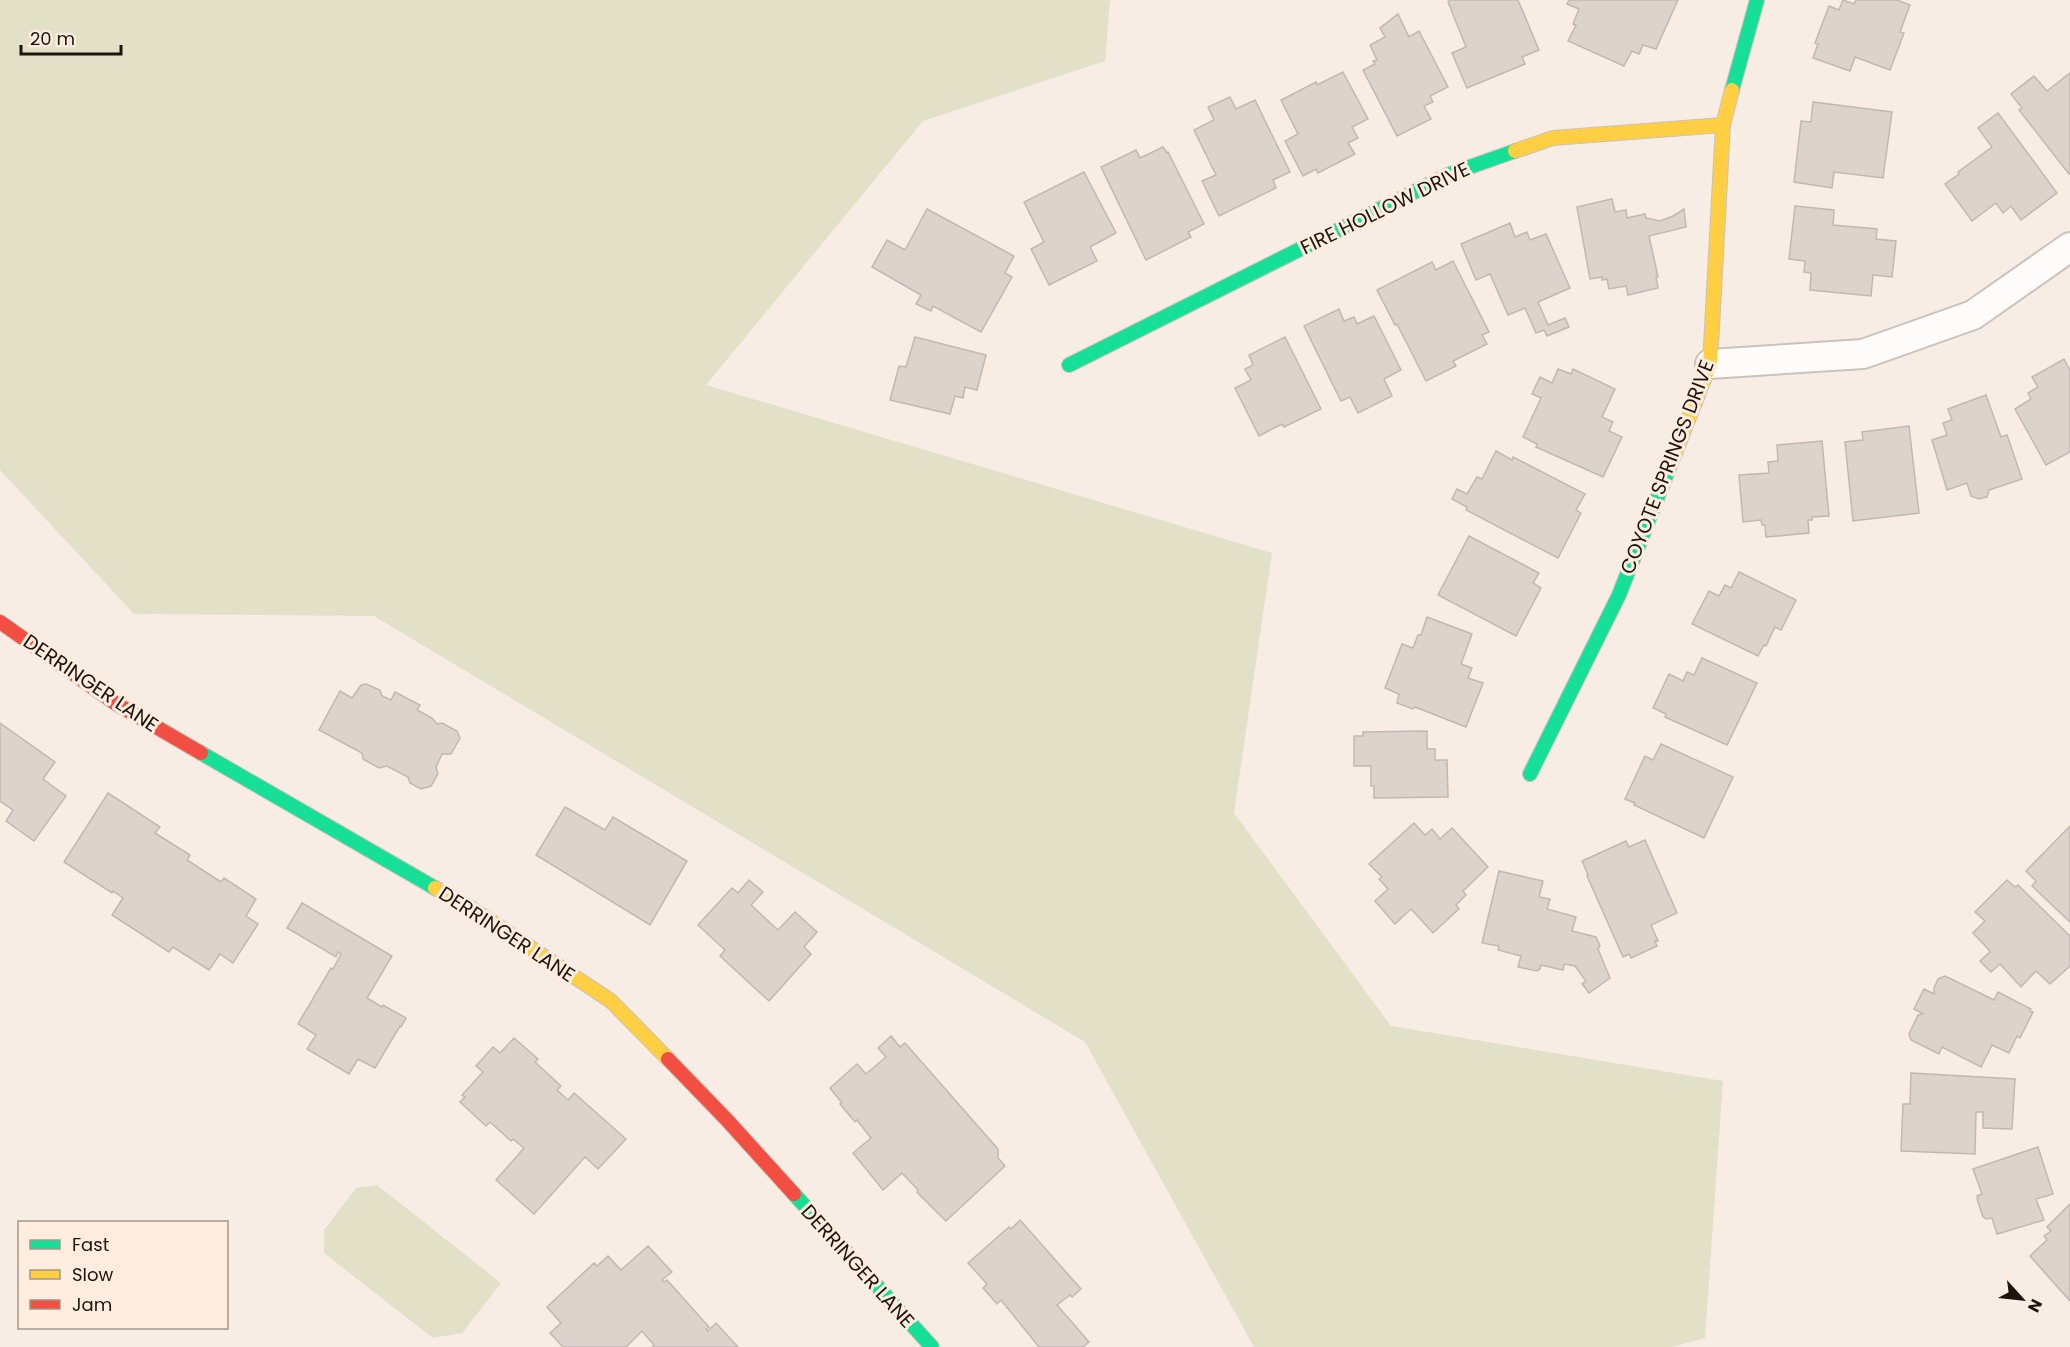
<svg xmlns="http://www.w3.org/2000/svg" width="2070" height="1347" font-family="Poppins,sans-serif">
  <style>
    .green { fill: #e2e1c7 }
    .building { fill: #ddd3cd; stroke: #c2b8b2; stroke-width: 1.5 }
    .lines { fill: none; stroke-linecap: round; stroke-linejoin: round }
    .street-casing { stroke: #cac2bb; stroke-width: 32 }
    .fast-casing { stroke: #cac2bb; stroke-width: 16 }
    .slow-casing { stroke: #cac2bb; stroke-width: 16 }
    .jam-casing { stroke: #cac2bb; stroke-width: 16 }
    .street { stroke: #fefcfb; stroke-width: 28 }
    .fast { stroke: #16e098; stroke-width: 14 }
    .slow { stroke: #ffcf43; stroke-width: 14 }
    .jam { stroke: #f24e42; stroke-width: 14 }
    .labels { text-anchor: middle; stroke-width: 6; stroke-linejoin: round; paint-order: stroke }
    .street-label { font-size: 20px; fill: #1c150f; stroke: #feecde }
  </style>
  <rect width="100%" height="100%" fill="#f7ede5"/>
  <!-- green -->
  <g class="green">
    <polygon points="0,0 1110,0 1105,61 923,121 706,385 1272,553 1234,813 1391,1026 1723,1081 1705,1338 1672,1347 1254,1347 1085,1042 374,616 134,614 0,470"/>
    <polygon points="377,1185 501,1283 462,1333 433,1338 324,1253 324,1230 356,1188"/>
  </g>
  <!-- building -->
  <g class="building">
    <polygon points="1518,0 1539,50 1522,57 1525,64 1467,88 1452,53 1466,47 1448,2 1450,0"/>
    <polygon points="1569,0 1678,0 1656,49 1643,45 1639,54 1632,51 1624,66 1568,41 1576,25 1573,24 1579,9 1567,4"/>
    <polygon points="1843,0 1854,4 1856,0 1897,0 1910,5 1900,32 1904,33 1890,70 1855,57 1850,71 1813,58 1818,44 1815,43 1829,6 1839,10"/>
    <polygon points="1398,14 1409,37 1419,31 1448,87 1430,96 1433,102 1424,106 1431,119 1397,136 1363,70 1375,64 1373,61 1377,60 1370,45 1385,37 1380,28"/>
    <polygon points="1343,72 1368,119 1352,127 1358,138 1348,143 1355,154 1318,173 1316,169 1303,176 1285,141 1298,134 1281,100 1316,82 1317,85"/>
    <polygon points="2070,73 2070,173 2069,174 2019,110 2022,108 2011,94 2034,76 2047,91"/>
    <polygon points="1230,97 1236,109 1255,100 1290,172 1273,180 1276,188 1219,216 1202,181 1216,175 1194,130 1214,120 1208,107"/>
    <polygon points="1813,102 1892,112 1883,178 1834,172 1832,188 1794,182 1801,121 1811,122"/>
    <polygon points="1998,113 2057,193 2021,220 2011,206 2003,213 1996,203 1972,221 1945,184 1959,174 1958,172 1992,147 1978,128"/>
    <polygon points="1163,147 1167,153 1168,152 1204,224 1188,232 1191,237 1146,260 1101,167 1136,150 1140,158"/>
    <polygon points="1084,172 1116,233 1090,247 1097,261 1049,285 1031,249 1044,242 1024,202"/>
    <polygon points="1612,199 1615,212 1626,210 1627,218 1645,214 1646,218 1660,221 1673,216 1684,209 1686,227 1649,236 1658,277 1656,277 1658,288 1628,295 1626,286 1609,289 1607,279 1602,280 1602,277 1590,279 1577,207"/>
    <polygon points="1795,206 1834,210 1833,225 1877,229 1876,239 1896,241 1892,277 1873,275 1871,296 1810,290 1811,273 1804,272 1805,261 1789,259"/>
    <polygon points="927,209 1014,256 1005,273 1012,277 981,332 933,306 931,311 916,304 921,295 872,267 887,240 905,250"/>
    <polygon points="1510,223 1515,237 1527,232 1530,240 1546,234 1570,288 1538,302 1548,325 1565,318 1569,327 1547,336 1544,330 1536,333 1525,308 1508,315 1490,274 1476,280 1461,244"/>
    <polygon points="1453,261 1489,332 1482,335 1487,344 1453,361 1456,366 1426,381 1397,324 1395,325 1377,290 1432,262 1436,270"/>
    <polygon points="1339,309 1344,321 1354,317 1357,324 1374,316 1401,370 1384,379 1392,396 1358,413 1350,397 1341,401 1304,326"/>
    <polygon points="915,337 986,355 977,390 965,387 963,398 955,396 950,414 890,400 899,366 906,367"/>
    <polygon points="1285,337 1321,409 1284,427 1282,424 1259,436 1235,388 1251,380 1245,369 1253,365 1249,355"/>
    <polygon points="2064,359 2070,370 2070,452 2046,465 2015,409 2031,399 2028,393 2038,387 2032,377"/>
    <polygon points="1558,369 1571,374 1573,369 1615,389 1602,417 1613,422 1609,431 1622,437 1603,477 1536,447 1537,444 1523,437 1541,398 1532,394 1540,377 1552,383"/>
    <polygon points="1986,395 2001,437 2007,435 2022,479 1989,490 1987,497 1979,499 1971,496 1967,483 1947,490 1932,440 1947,435 1943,423 1952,420 1948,409"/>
    <polygon points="1909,426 1919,513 1853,521 1845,442 1863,440 1862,432"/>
    <polygon points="1822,441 1829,516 1812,517 1812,520 1808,520 1809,533 1766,537 1765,525 1762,525 1761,520 1743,522 1739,475 1769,473 1768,462 1778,461 1777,445"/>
    <polygon points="1496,451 1512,460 1513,457 1585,494 1576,510 1581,513 1558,558 1466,510 1467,507 1452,499 1457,489 1467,494 1477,477 1482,479"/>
    <polygon points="1469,536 1539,573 1533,583 1541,588 1516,636 1438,595"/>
    <polygon points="1739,572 1796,600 1781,630 1775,627 1766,646 1764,645 1758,656 1692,624 1709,591 1719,596 1725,585 1731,588"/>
    <polygon points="1427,617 1472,634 1461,664 1472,668 1468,678 1483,683 1466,727 1415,707 1413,709 1397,703 1399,694 1385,688 1402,644 1413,648 1418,635 1421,635"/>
    <polygon points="1702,658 1757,683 1727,745 1665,717 1666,714 1653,708 1669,674 1683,681 1687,672 1694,675"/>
    <polygon points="366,684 380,690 382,696 391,700 395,692 420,705 417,710 432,718 437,724 442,723 457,731 460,738 451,754 442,754 436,767 438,774 431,786 421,789 410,783 408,777 387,766 379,768 363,759 362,753 319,730 340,691 352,698 361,685"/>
    <polygon points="0,723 55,762 43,779 66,796 34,841 6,821 13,810 0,801"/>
    <polygon points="1427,731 1427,749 1435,749 1435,760 1447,760 1448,797 1374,798 1374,786 1371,786 1371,766 1354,766 1354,736 1363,736 1363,732"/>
    <polygon points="1661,744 1733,777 1704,838 1634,805 1635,803 1625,799 1645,756 1653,760"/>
    <polygon points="108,793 160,827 155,833 190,855 187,860 221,882 224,878 256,899 246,916 258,924 233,963 220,954 209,970 173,947 169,952 112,915 123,898 113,891 112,893 64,862"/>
    <polygon points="565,807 605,830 613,817 687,861 650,925 536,855"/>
    <polygon points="1414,823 1425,835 1432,829 1440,839 1452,828 1488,867 1463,891 1466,895 1456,905 1459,909 1433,933 1411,909 1395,924 1375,901 1388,889 1379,879 1382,877 1369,864"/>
    <polygon points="2070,826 2070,922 2032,886 2036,881 2026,871"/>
    <polygon points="1645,840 1677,913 1651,925 1658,941 1655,941 1657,946 1631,958 1629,954 1623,957 1587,876 1588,875 1582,861 1626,841 1629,847"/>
    <polygon points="1499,871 1543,881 1539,897 1550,899 1547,909 1576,917 1572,931 1596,937 1600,946 1598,949 1610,978 1589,993 1582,984 1586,981 1575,966 1564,964 1563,970 1541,965 1540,969 1537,971 1518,967 1521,956 1498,950 1499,946 1482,943"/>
    <polygon points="749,880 763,892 751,905 778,930 795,912 817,932 804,947 811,954 769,1001 720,956 725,950 698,925 732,888 738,893"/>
    <polygon points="2007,880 2015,887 2018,885 2070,936 2070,966 2050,984 2036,971 2021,987 2000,964 1991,972 1980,961 1990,952 1989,950 1973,933 1985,921 1975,912"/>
    <polygon points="302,903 392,956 367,998 382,1007 383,1005 406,1018 401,1027 400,1026 375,1068 358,1059 349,1074 307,1049 316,1035 298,1024 331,968 333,969 341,954 338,952 336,957 287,928"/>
    <polygon points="1945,976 1994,1000 1998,992 2031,1009 2030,1011 2033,1012 2020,1038 2017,1036 2009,1053 1992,1045 1981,1067 1942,1047 1939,1054 1911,1040 1909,1034 1918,1015 1923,1014 1914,1009 1924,989 1934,994 1934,988 1938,979"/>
    <polygon points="891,1036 900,1047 905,1043 998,1149 998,1158 1005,1166 946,1221 917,1192 918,1190 902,1173 883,1190 853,1153 871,1138 857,1120 855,1122 840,1104 842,1103 830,1088 857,1064 866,1074 886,1057 878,1048"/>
    <polygon points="514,1038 538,1059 535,1062 561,1086 557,1090 568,1100 574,1093 626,1139 598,1169 585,1157 534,1214 496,1180 524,1148 513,1139 511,1141 490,1122 486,1126 460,1102 465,1097 462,1095 483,1072 476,1066 493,1047 500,1053"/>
    <polygon points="1911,1073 2015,1079 2012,1129 1983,1128 1983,1112 1976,1112 1975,1154 1901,1151 1903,1104 1910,1104"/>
    <polygon points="2038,1147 2053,1194 2036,1199 2044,1220 1997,1234 1992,1218 1986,1219 1984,1217 1983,1217 1977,1199 1978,1198 1977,1196 1982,1194 1973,1169"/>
    <polygon points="2070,1204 2070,1301 2030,1256 2047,1240 2044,1236 2051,1231 2047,1227"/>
    <polygon points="1020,1220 1081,1289 1072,1297 1070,1295 1057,1305 1089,1342 1083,1347 1039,1347 1001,1300 997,1304 983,1288 987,1284 968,1263 1009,1227 1011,1229"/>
    <polygon points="648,1246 672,1272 662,1280 664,1282 667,1280 709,1327 706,1329 708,1331 716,1323 738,1347 652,1347 654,1345 642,1331 626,1347 563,1347 550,1333 561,1323 547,1307 594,1263 597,1266 608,1256 621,1270"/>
  </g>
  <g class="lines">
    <defs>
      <polyline id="street" points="1710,364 1863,354 1973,315 2070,247"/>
      <g id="fast">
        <polyline points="1732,90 1757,0"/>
        <polyline points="1069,365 1450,174 1515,151"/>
        <polyline points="201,753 435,888"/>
        <polyline points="1530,774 1619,595 1675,453"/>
        <polyline points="794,1194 932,1347"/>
      </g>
      <g id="slow">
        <polyline points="1515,151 1553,138 1723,125"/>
        <polyline points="1675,453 1710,364 1723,125 1732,90"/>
        <polyline points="435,888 474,910 611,1001 668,1059"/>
      </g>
      <g id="jam">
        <polyline points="0,622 115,703 201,753"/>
        <polyline points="668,1059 727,1120 794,1194"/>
      </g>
    </defs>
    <!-- street casing -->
    <use href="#street" class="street-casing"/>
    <!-- fast casing -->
    <use href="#fast" class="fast-casing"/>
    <!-- slow casing -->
    <use href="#slow" class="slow-casing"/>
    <!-- jam casing -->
    <use href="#jam" class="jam-casing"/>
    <!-- street -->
    <use href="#street" class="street"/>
    <!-- fast -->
    <use href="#fast" class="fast"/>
    <!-- slow -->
    <use href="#slow" class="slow"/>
    <!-- jam -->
    <use href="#jam" class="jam"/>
  </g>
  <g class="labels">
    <!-- street labels -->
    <g class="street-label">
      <text transform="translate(1385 208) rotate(-26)" y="7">FIRE HOLLOW DRIVE</text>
      <text transform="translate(1667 467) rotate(-69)" y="7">COYOTE SPRINGS DRIVE</text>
      <text transform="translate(91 683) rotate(34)" y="7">DERRINGER LANE</text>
      <text transform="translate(507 934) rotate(33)" y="7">DERRINGER LANE</text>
      <text transform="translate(858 1266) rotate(48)" y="7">DERRINGER LANE</text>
    </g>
  </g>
  <!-- legend -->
  <rect x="18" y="1221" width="210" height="108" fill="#feecde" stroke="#a4968b" stroke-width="1.5"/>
  <rect x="30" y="1240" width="30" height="9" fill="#16e098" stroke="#a4968b" stroke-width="1.5"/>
  <text x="72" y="1251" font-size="18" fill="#1c150f">Fast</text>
  <rect x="30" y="1270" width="30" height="9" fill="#ffcf43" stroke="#a4968b" stroke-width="1.5"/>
  <text x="72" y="1281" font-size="18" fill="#1c150f">Slow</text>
  <rect x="30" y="1300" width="30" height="9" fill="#f24e42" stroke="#a4968b" stroke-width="1.5"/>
  <text x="72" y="1311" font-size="18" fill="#1c150f">Jam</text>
  <!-- north arrow -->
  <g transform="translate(2022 1299) rotate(117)" stroke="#feecde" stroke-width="4.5" paint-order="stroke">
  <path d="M0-4.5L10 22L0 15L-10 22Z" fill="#1c150f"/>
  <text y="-9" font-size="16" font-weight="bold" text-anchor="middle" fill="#1c150f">N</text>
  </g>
  <!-- scale -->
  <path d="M21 45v9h100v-9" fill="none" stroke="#1c150f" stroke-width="3"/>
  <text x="30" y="45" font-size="18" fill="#1c150f" stroke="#feecde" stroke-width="4.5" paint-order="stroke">20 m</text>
</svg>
